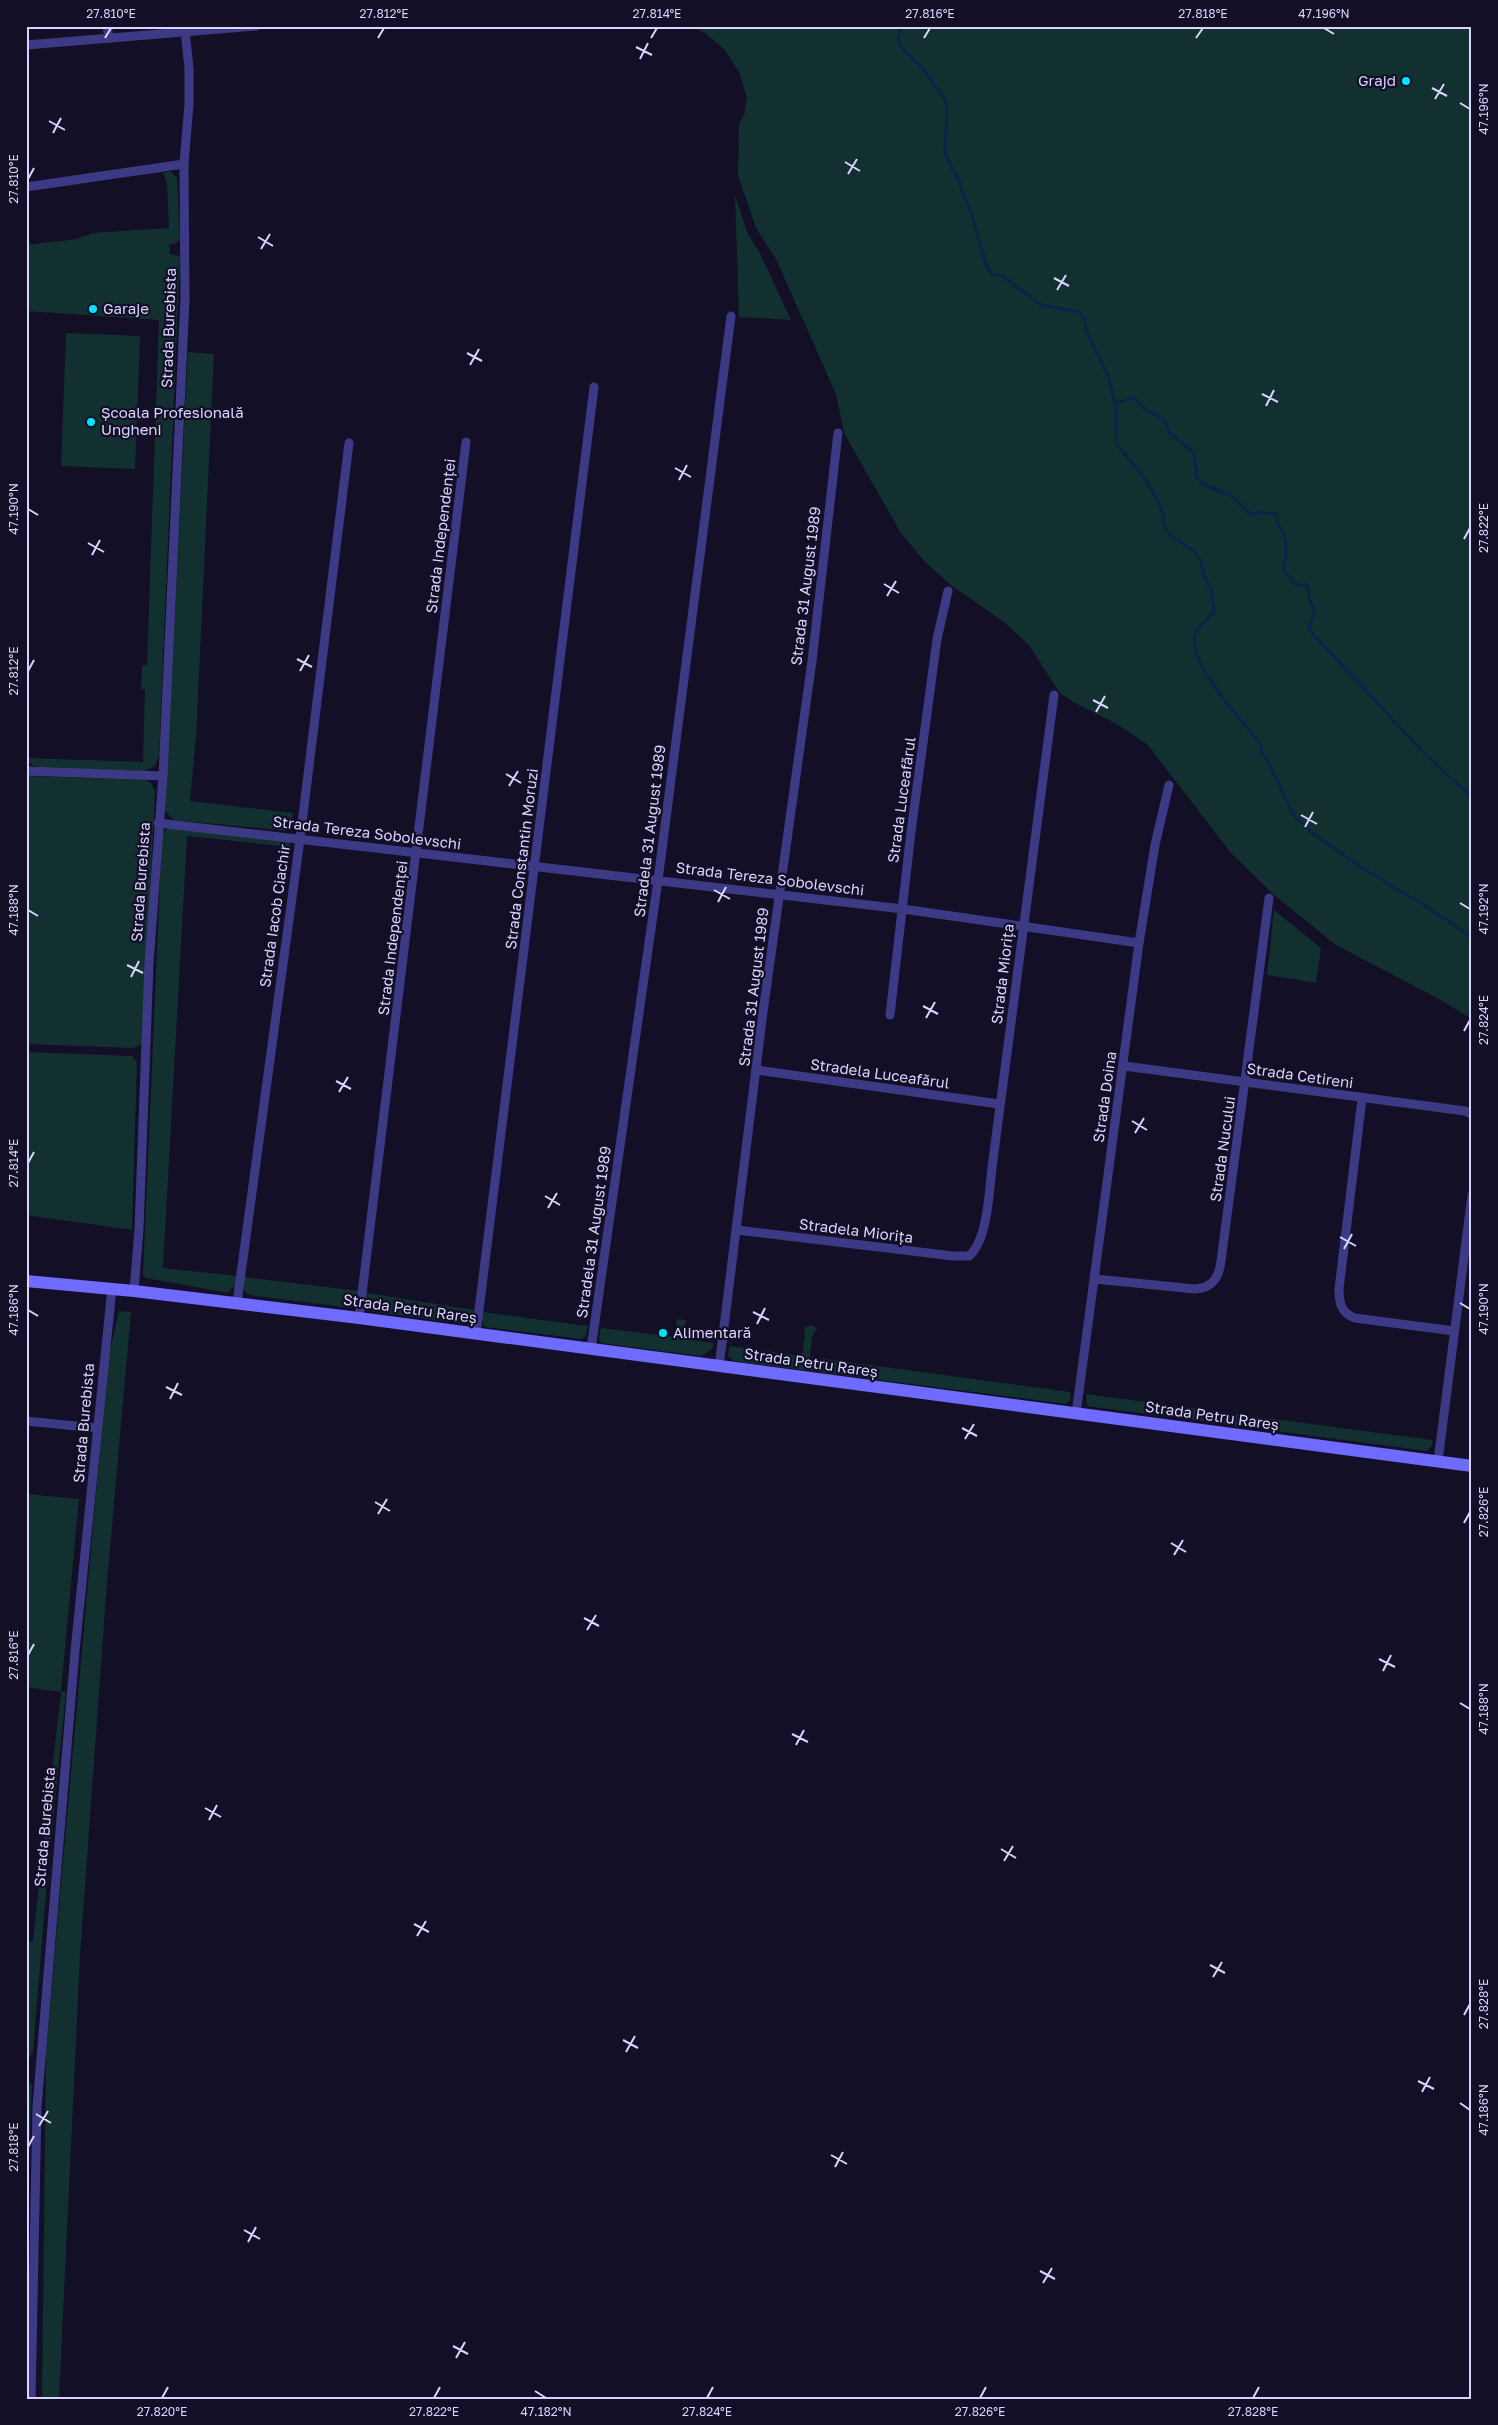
<svg xmlns="http://www.w3.org/2000/svg" width="1498" height="2425" font-family="'Golos Text',sans-serif">
  <style>
    .green { fill: #12302f }
    .lines { fill: none; stroke-linecap: round; stroke-linejoin: round }
    .stream { stroke: #0c2248; stroke-width: 3 }
    .street { stroke: #3d3a85; stroke-width: 9 }
    .secondary { stroke: #6f6bff; stroke-width: 12 }
    .ticks { fill: none; stroke: #d9d4ff; stroke-width: 2 }
    .poi-dot { fill: #00e5ff; stroke: #130f26; stroke-width: 2 }
    .labels { text-anchor: middle; stroke-width: 4.5; stroke-linejoin: round; paint-order: stroke }
    .poi-label { font-size: 15px; fill: #d9d4ff; stroke: #130f26; text-anchor: start }
    .street-label { font-size: 15px; fill: #d9d4ff; stroke: #130f26 }
    .neatline { fill: none; stroke: #d9d4ff; stroke-width: 2 }
    .ticks-label { font-size: 12px; text-anchor: middle; fill: #d9d4ff }
  </style>
  <rect width="100%" height="100%" fill="#130f26"/>
  <!-- green -->
  <g class="green">
    <polygon points="691,26 1472,26 1472,1019 1441,1000 1336,945 1274,895 1231,853 1147,744 1115,723 1073,702 1059,692 1029,645 1004,622 952,586 925,562 901,533 844,433 836,394 776,259 756,228 738,175 739,124 744,115 747,98 740,74 725,50 705,33"/>
    <polygon points="170,171 177,178 180,240 175,244 169,245 170,254 180,256 159,755 155,766 145,771 47,768 33,766 26,758 143,762 145,689 141,689 142,666 147,665 159,320 26,311 26,245 77,239 93,233 169,228 167,184 163,173"/>
    <polygon points="735,195 748,234 760,253 791,320 739,317"/>
    <polygon points="66,333 140,336 135,469 61,466"/>
    <polygon points="188,352 214,354 196,738 190,801 293,813 290,831 174,820 165,811"/>
    <polygon points="26,776 145,780 151,783 155,792 142,1044 133,1048 26,1044"/>
    <polygon points="168,828 290,842 290,847 187,836 163,1268 237,1276 236,1287 232,1287 228,1293 146,1278 143,1275 162,833"/>
    <polygon points="1274,910 1321,948 1316,983 1267,975"/>
    <polygon points="26,1052 132,1056 137,1062 132,1230 26,1215"/>
    <polygon points="244,1277 360,1291 358,1303 354,1304 351,1308 249,1295 242,1288"/>
    <polygon points="367,1293 474,1310 473,1319 469,1319 466,1324 373,1312 364,1304"/>
    <polygon points="119,1311 131,1312 107,1582 80,1955 59,2399 42,2399 46,2052 108,1360"/>
    <polygon points="482,1312 588,1326 586,1335 581,1339 486,1327 483,1325 483,1320 480,1320"/>
    <polygon points="677,1319 686,1320 683,1339 714,1343 711,1350 701,1356 601,1343 599,1339 601,1328 675,1337"/>
    <polygon points="811,1325 817,1328 812,1337 810,1357 1070,1392 1070,1400 1066,1404 734,1361 728,1356 730,1346 802,1356 805,1336 804,1328"/>
    <polygon points="1086,1394 1432,1440 1433,1444 1427,1451 1087,1406"/>
    <polygon points="26,1494 79,1499 61,1691 66,1692 50,1849 43,1849 61,1692 26,1687"/>
    <polygon points="41,1865 48,1868 33,2052 26,2062 26,1941 33,1942"/>
    <polygon points="26,2081 32,2085 28,2187 26,2187"/>
  </g>
  <g class="lines">
    <!-- stream -->
    <g class="stream">
      <path d="M902,26L898,37L901,47L922,68L945,99L947,105L945,154L957,177L972,215L986,265L991,274L1004,277L1041,305L1079,312L1084,318L1086,330L1108,376L1115,403L1117,445L1143,476L1157,499L1164,517L1163,524L1169,534L1195,552L1201,560L1204,576L1211,589L1214,612C1208,620 1198,624 1195,635C1187,664 1245,723 1262,746L1261,753L1267,759L1294,816L1314,834L1359,866L1424,905L1472,937"/>
      <path d="M1115,403L1134,398L1145,409L1164,420L1170,433L1194,453L1197,478L1205,485L1233,497L1251,515L1261,512L1276,514C1276,524 1280,525 1283,533C1287,542 1287,558 1283,567L1293,583L1301,586L1307,584L1310,603L1315,609L1309,630L1428,757L1472,797"/>
    </g>
    <!-- street -->
    <g class="street">
      <polyline points="107,26 109,38"/>
      <polyline points="26,45 256,26"/>
      <polyline points="26,187 184,164"/>
      <polyline points="26,771 163,776"/>
      <polyline points="158,823 903,909 1139,943"/>
      <polyline points="890,1015 911,832 937,639 948,591"/>
      <polyline points="1124,1066 1465,1111 1472,1114"/>
      <polyline points="757,1070 999,1104"/>
      <path d="M1362,1099L1339,1289C1339,1303 1341,1313 1355,1318L1454,1331"/>
      <path d="M737,1230L953,1256H969C989,1239 989,1186 993,1160L1054,695"/>
      <path d="M1095,1279L1195,1289C1213,1288 1219,1277 1221,1261L1269,898"/>
      <polyline points="134,1291 139,1229 149,963 163,776 185,299 184,164 189,104 189,68 185,31"/>
      <polyline points="237,1303 300,839 349,443"/>
      <polyline points="359,1318 466,442"/>
      <polyline points="476,1334 594,387"/>
      <polyline points="591,1349 658,880 731,316"/>
      <polyline points="719,1367 763,1012 812,661 838,433"/>
      <polyline points="1076,1414 1139,943 1155,845 1169,785"/>
      <polyline points="26,1421 96,1428"/>
      <polyline points="1438,1461 1472,1195"/>
      <polyline points="31,2399 37,2107 75,1651 112,1288"/>
    </g>
    <!-- secondary -->
    <polyline class="secondary" points="26,1281 134,1291 359,1318 1472,1466"/>
  </g>
  <!-- ticks -->
  <path class="ticks" d="M1324,28L1334,34M105,38L111,28M378,38L384,28M651,38L657,28M924,38L930,28M1196,38L1203,28M636,47L652,55M640,59L648,43M1432,88L1447,96M1435,99L1444,84M1460,103L1470,109M49,121L65,130M53,133L61,118M845,162L860,171M848,174L857,159M28,179L34,168M258,237L273,246M261,249L270,234M1054,278L1069,286M1057,290L1066,275M467,353L482,361M470,365L479,349M1262,394L1278,402M1266,406L1274,390M675,468L691,477M679,480L687,465M28,509L38,515M1464,539L1470,528M88,543L104,552M92,555L100,540M884,584L899,593M887,596L896,581M297,659L312,667M28,671L34,660M300,671L309,655M1093,700L1108,708M1096,712L1105,696M506,774L521,783M509,786L518,771M1301,815L1317,824M1305,827L1313,812M714,890L730,899M718,902L726,887M1460,903L1470,909M28,910L38,916M127,965L143,973M131,977L139,961M923,1006L938,1014M926,1018L935,1002M1464,1031L1470,1020M336,1081L351,1089M339,1092L348,1077M1132,1121L1147,1130M1135,1133L1144,1118M28,1163L34,1152M545,1196L560,1205M548,1208L557,1193M1340,1237L1356,1246M1344,1249L1352,1234M1460,1303L1470,1309M28,1310L38,1316M753,1312L769,1320M757,1324L765,1308M166,1387L182,1395M170,1399L178,1383M962,1428L977,1436M965,1439L974,1424M375,1502L390,1511M378,1514L387,1499M1464,1523L1470,1512M1171,1543L1186,1552M1174,1555L1183,1540M584,1618L599,1626M587,1630L596,1615M28,1655L34,1644M1379,1659L1395,1667M1383,1671L1391,1655M1460,1703L1470,1709M792,1734L808,1742M796,1745L804,1730M205,1808L221,1817M209,1820L217,1805M1001,1849L1016,1858M1004,1861L1013,1846M414,1924L429,1932M417,1936L426,1921M1210,1965L1225,1973M1213,1977L1222,1962M1464,2015L1470,2004M623,2040L638,2048M626,2052L635,2036M1418,2081L1434,2089M1422,2092L1430,2077M1460,2103L1470,2110M36,2114L51,2123M39,2126L48,2111M28,2147L34,2136M831,2155L847,2164M835,2167L843,2152M244,2230L260,2239M248,2242L256,2227M1040,2271L1055,2279M1043,2283L1052,2268M453,2346L468,2354M456,2358L465,2342M535,2391L546,2398M162,2398L168,2387M434,2398L440,2387M707,2398L713,2387M980,2398L986,2387M1253,2398L1259,2387"/>
  <!-- markers -->
  <g class="poi-dot">
    <circle cx="1406" cy="81" r="5"/>
    <circle cx="93" cy="309" r="5"/>
    <circle cx="91" cy="422" r="5"/>
    <circle cx="663" cy="1333" r="5"/>
  </g>
  <g class="labels">
    <!-- poi labels -->
    <g class="poi-label">
      <text x="1396" y="86" text-anchor="end">Grajd</text>
      <text x="103" y="314">Garaje</text>
      <text x="101" y="418">Școala Profesională<tspan x="101" dy="17">Ungheni</tspan></text>
      <text x="673" y="1338">Alimentară</text>
    </g>
    <!-- street labels -->
    <g class="street-label">
      <text transform="translate(169 328) rotate(-88)" y="5">Strada Burebista</text>
      <text transform="translate(441 536) rotate(-83)" y="5">Strada Independenței</text>
      <text transform="translate(806 586) rotate(-83)" y="5">Strada 31 August 1989</text>
      <text transform="translate(902 800) rotate(-82)" y="5">Strada Luceafărul</text>
      <text transform="translate(650 831) rotate(-83)" y="5">Stradela 31 August 1989</text>
      <text transform="translate(367 833) rotate(7)" y="5">Strada Tereza Sobolevschi</text>
      <text transform="translate(522 859) rotate(-83)" y="5">Strada Constantin Moruzi</text>
      <text transform="translate(770 879) rotate(7)" y="5">Strada Tereza Sobolevschi</text>
      <text transform="translate(141 882) rotate(-86)" y="5">Strada Burebista</text>
      <text transform="translate(275 916) rotate(-82)" y="5">Strada Iacob Ciachir</text>
      <text transform="translate(393 938) rotate(-83)" y="5">Strada Independenței</text>
      <text transform="translate(1003 974) rotate(-83)" y="5">Strada Miorița</text>
      <text transform="translate(754 987) rotate(-83)" y="5">Strada 31 August 1989</text>
      <text transform="translate(880 1074) rotate(8)" y="5">Stradela Luceafărul</text>
      <text transform="translate(1300 1076) rotate(8)" y="5">Strada Cetireni</text>
      <text transform="translate(1105 1097) rotate(-82)" y="5">Strada Doina</text>
      <text transform="translate(1223 1149) rotate(-82)" y="5">Strada Nucului</text>
      <text transform="translate(856 1231) rotate(7)" y="5">Stradela Miorița</text>
      <text transform="translate(594 1232) rotate(-82)" y="5">Stradela 31 August 1989</text>
      <text transform="translate(410 1309) rotate(8)" y="5">Strada Petru Rareș</text>
      <text transform="translate(811 1363) rotate(8)" y="5">Strada Petru Rareș</text>
      <text transform="translate(1212 1416) rotate(8)" y="5">Strada Petru Rareș</text>
      <text transform="translate(84 1423) rotate(-85)" y="5">Strada Burebista</text>
      <text transform="translate(45 1827) rotate(-85)" y="5">Strada Burebista</text>
    </g>
  </g>
  <!-- border -->
  <rect width="1498" height="2425" fill="none" stroke="#130f26" stroke-width="55"/>
  <rect x="28" y="28" width="1442" height="2370" class="neatline"/>
  <g class="ticks-label">
    <text x="111" y="18">27.810°E</text>
    <text x="384" y="18">27.812°E</text>
    <text x="657" y="18">27.814°E</text>
    <text x="930" y="18">27.816°E</text>
    <text x="1203" y="18">27.818°E</text>
    <text x="1324" y="18">47.196°N</text>
    <text transform="translate(1484 109) rotate(-90)" y="4">47.196°N</text>
    <text transform="translate(14 179) rotate(-90)" y="4">27.810°E</text>
    <text transform="translate(14 509) rotate(-90)" y="4">47.190°N</text>
    <text transform="translate(1484 528) rotate(-90)" y="4">27.822°E</text>
    <text transform="translate(14 671) rotate(-90)" y="4">27.812°E</text>
    <text transform="translate(1484 909) rotate(-90)" y="4">47.192°N</text>
    <text transform="translate(14 910) rotate(-90)" y="4">47.188°N</text>
    <text transform="translate(1484 1020) rotate(-90)" y="4">27.824°E</text>
    <text transform="translate(14 1163) rotate(-90)" y="4">27.814°E</text>
    <text transform="translate(1484 1309) rotate(-90)" y="4">47.190°N</text>
    <text transform="translate(14 1310) rotate(-90)" y="4">47.186°N</text>
    <text transform="translate(1484 1512) rotate(-90)" y="4">27.826°E</text>
    <text transform="translate(14 1655) rotate(-90)" y="4">27.816°E</text>
    <text transform="translate(1484 1709) rotate(-90)" y="4">47.188°N</text>
    <text transform="translate(1484 2004) rotate(-90)" y="4">27.828°E</text>
    <text transform="translate(1484 2110) rotate(-90)" y="4">47.186°N</text>
    <text transform="translate(14 2147) rotate(-90)" y="4">27.818°E</text>
    <text x="162" y="2416">27.820°E</text>
    <text x="434" y="2416">27.822°E</text>
    <text x="546" y="2416">47.182°N</text>
    <text x="707" y="2416">27.824°E</text>
    <text x="980" y="2416">27.826°E</text>
    <text x="1253" y="2416">27.828°E</text>
  </g>
</svg>
